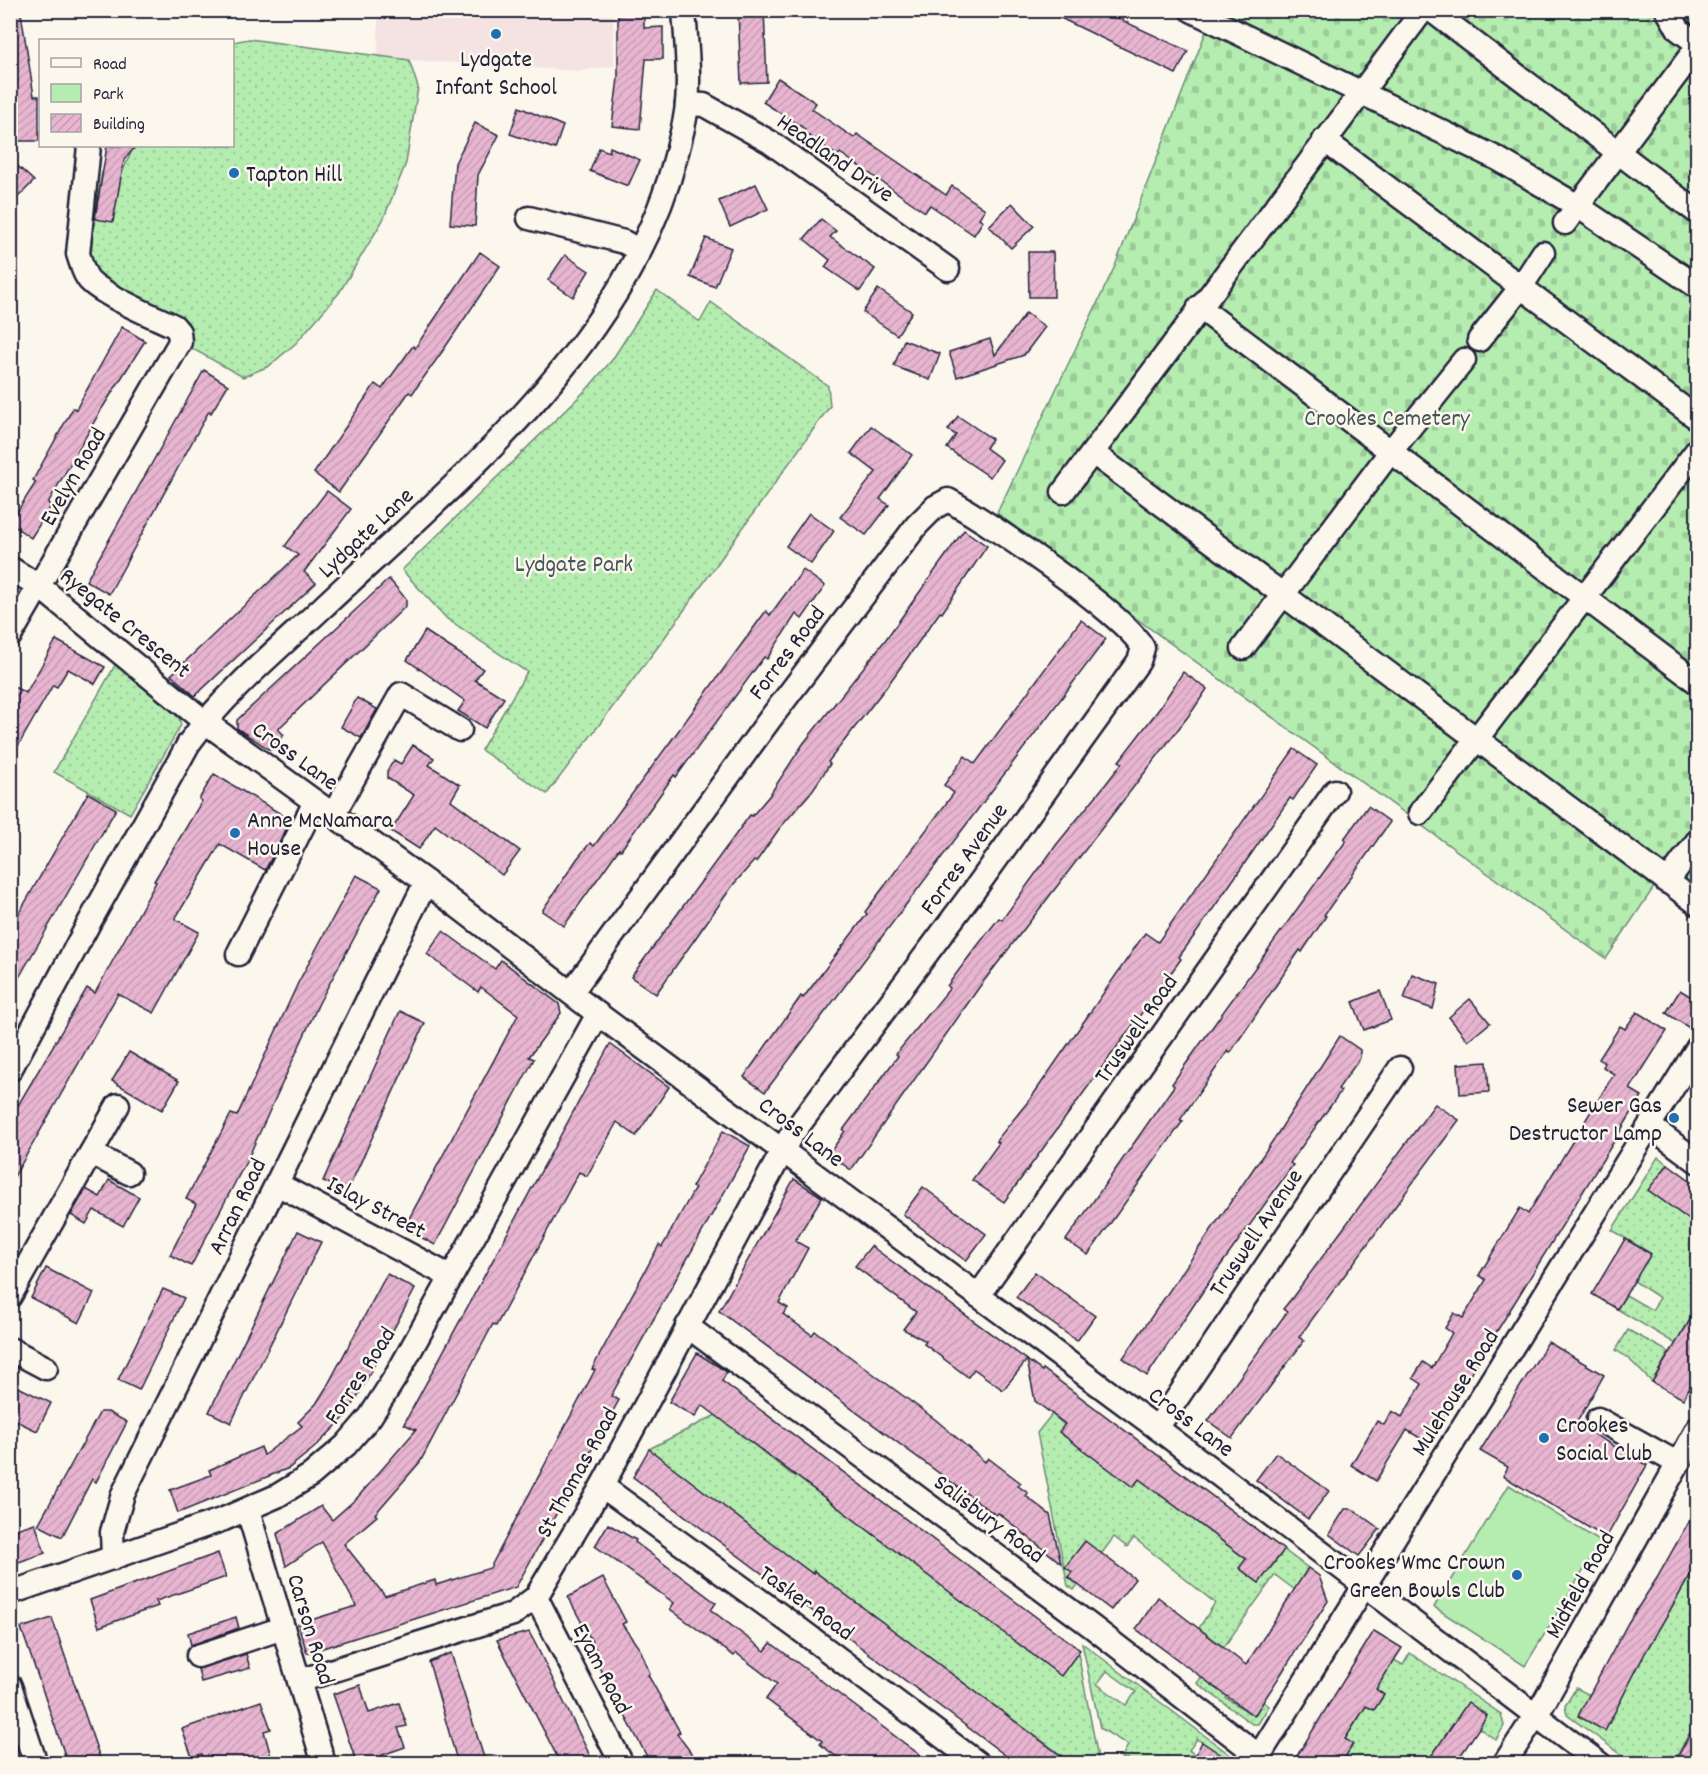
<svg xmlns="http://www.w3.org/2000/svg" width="1708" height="1774" font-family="Dekko,sans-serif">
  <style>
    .built { fill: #f5e3e4 }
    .green { fill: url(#green-dots); stroke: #6c8876; stroke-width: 1.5; fill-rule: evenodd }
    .cemetery { fill: url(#cemetery-stones); stroke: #6c8876; stroke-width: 1.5 }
    .pitch { fill: #b5edb0; stroke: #6c8876; stroke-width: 1.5 }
    .building { fill: url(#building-hatch); stroke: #22223b; stroke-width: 1.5 }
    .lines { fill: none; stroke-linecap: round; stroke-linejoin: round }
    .minor-casing { stroke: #22223b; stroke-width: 27 }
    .minor { stroke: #fbf7ec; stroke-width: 22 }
    .poi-dot { fill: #1f6fb2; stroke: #fbf7ec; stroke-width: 2 }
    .labels { text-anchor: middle; stroke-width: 5; stroke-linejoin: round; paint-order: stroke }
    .poi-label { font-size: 24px; fill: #22223b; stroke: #fbf7ec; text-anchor: start }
    .street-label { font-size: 24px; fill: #22223b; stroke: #fbf7ec }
    .park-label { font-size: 24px; fill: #475558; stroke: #fbf7ec }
  </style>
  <defs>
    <pattern id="green-dots" width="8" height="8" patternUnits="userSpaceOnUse" patternTransform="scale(1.5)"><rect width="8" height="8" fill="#b5edb0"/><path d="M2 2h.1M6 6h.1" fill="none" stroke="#9bcb98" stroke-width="1.8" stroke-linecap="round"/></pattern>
    <pattern id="cemetery-stones" width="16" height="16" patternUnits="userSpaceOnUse" patternTransform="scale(1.5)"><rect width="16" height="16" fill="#b5edb0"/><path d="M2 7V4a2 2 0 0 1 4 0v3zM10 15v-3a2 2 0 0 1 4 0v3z" fill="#9bcb98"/></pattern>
    <pattern id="building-hatch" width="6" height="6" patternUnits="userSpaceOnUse" patternTransform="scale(1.5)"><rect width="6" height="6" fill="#e8b5d1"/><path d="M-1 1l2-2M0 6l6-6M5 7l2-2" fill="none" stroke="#c79bb4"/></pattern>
  </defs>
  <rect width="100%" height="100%" fill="#fbf7ec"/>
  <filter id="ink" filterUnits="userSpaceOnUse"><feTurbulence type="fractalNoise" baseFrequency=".0167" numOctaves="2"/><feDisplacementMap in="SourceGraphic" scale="12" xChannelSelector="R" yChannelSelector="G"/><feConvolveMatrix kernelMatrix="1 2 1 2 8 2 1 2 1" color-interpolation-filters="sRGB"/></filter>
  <g filter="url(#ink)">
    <!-- built -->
    <polygon class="built" points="378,11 613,11 614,66 580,71 378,58"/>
    <!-- green -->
    <g class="green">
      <polygon points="249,39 409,60 418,87 406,163 383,220 339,293 296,343 269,366 243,377 87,290 72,267 94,219 102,172 121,175 134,146 232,146 233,42"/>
      <polygon points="657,290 700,322 711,302 828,386 830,406 660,644 547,794 481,750 527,672 447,619 402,570 588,388 612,360"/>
      <polygon points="117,662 179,718 181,725 130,814 54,772"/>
      <polygon points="1658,1157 1668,1164 1649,1190 1698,1226 1697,1307 1676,1344 1617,1309 1626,1295 1652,1310 1660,1298 1634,1281 1650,1253 1612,1230"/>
      <polygon points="1628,1330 1669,1352 1652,1382 1629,1359 1616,1350"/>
      <polygon points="1052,1414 1133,1487 1139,1479 1246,1559 1240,1569 1259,1583 1284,1550 1308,1568 1295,1590 1275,1575 1224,1647 1199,1628 1215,1603 1134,1538 1127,1547 1114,1537 1074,1590 1068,1586 1037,1433"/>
      <polygon points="716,1415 791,1474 797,1476 1061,1675 1078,1653 1099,1763 1072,1763 814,1572 802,1572 649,1449"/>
      <polygon points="1697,1562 1697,1728 1689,1734 1673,1763 1633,1763 1567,1715 1565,1706 1576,1688 1590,1695 1605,1731 1645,1653"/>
      <path d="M1082,1643L1233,1757L1232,1763L1197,1739L1189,1750L1195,1755L1191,1763H1128L1127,1758L1121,1759L1128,1745L1100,1728ZM1107,1671L1136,1692L1126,1705L1097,1684Z"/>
      <polygon points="1410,1653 1501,1714 1504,1726 1496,1740 1479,1728 1487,1715 1468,1703 1427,1763 1329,1764 1345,1757 1353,1745 1345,1739 1366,1706 1374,1710 1384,1695 1376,1689 1394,1660 1403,1665"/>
      <polygon points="1208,1668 1234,1684 1226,1698 1254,1716 1263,1702 1269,1706 1258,1724 1252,1724 1197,1683"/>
    </g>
    <!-- cemetery -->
    <polygon class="cemetery" points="1214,11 1697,11 1697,918 1654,887 1606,959 1079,577 997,513 1115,266"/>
    <!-- pitch -->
    <polygon class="pitch" points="1509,1485 1601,1542 1525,1666 1434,1607"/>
    <!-- building -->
    <g class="building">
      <polygon points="738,10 764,10 767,82 741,83"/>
      <polygon points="1044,10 1100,10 1188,51 1176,74"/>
      <polygon points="21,13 34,96 39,96 39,141 10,141 10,14"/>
      <polygon points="644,14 644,28 663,27 663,59 646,59 640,129 612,126 618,78 618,15"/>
      <polygon points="778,78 816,103 812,109 854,138 857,134 946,195 952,186 985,209 979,218 983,221 974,235 930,205 925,212 840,153 838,156 803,132 805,129 763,102"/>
      <polygon points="519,107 563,126 555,149 510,134"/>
      <polygon points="475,123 499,135 478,175 475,226 450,224 455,163"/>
      <polygon points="107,146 136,146 124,160 113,222 95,219"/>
      <polygon points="610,147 640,160 628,186 590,171 599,148 609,152"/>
      <polygon points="10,159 34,181 10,205"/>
      <polygon points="756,184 768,209 730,227 719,201"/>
      <polygon points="1012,203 1034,226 1011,248 989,226"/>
      <polygon points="821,219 836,231 830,237 875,269 860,291 825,267 830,260 804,239"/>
      <polygon points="706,238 731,248 715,287 690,277"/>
      <polygon points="480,252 500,266 444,349 412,394 409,392 339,492 314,473 375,384 382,389 413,346 415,348"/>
      <polygon points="1028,252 1053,252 1054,297 1029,297"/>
      <polygon points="565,255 589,271 573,297 548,280"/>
      <polygon points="878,289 912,312 897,335 863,312"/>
      <polygon points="1026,313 1045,327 1024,355 957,377 949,352 990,339 995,355"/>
      <polygon points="122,327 145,341 101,410 48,503 51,506 31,538 10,523 36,482 33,480 73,408 76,409"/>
      <polygon points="904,340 940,354 930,380 894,366"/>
      <polygon points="204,370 228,385 211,413 209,411 109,594 86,581"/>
      <polygon points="958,416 992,439 986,448 1002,460 990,477 947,448 956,435 948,430"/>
      <polygon points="871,426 912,455 880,499 889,505 866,535 840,517 876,472 851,453"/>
      <polygon points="327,491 351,509 304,572 316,583 195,696 171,675 298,555 285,546"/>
      <polygon points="809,513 834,531 811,564 786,546"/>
      <polygon points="964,530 987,546 942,613 940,612 890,682 828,762 830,764 812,791 779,829 756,862 754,861 733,885 656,994 631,977 750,815 752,816 769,796 803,744 886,639"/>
      <polygon points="803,570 825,586 802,619 796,614 767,659 764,657 676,777 674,775 621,850 619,849 564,926 542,911 577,859 590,843 594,846 766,611 770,615"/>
      <polygon points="389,579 406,599 406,606 278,729 284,735 270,750 237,728 237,720"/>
      <polygon points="1081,620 1106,639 765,1092 744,1077 801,996 803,998 867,914 865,912 954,793 944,785 965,756 975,764"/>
      <polygon points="425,631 483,669 475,680 504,698 485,728 458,711 465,701 407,660"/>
      <polygon points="56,640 105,667 95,684 68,669 57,687 53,685 10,760 10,685 26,693"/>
      <polygon points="1183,672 1207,689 1193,710 980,986 851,1170 829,1154 845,1131 843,1130 898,1056 896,1054 950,988 947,986 971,954 999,918 1002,920 1057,844 1105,785 1122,763 1119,761 1159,709"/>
      <polygon points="357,698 377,709 361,738 341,727"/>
      <polygon points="413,745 434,758 429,765 460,785 451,800 520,851 502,875 435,825 419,849 391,831 414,795 387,778 387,771 394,760 401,764"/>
      <polygon points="1294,749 1317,765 1293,800 1290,798 1199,929 1179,957 1181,959 1004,1202 972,1180 999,1143 996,1141 1031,1098 1145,933 1158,942"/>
      <polygon points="214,774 291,820 265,870 220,844 175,919 199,932 154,1013 118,994 10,1184 10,1119 87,988 95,993 156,882 154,881 202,801 199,799"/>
      <polygon points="88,793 116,809 10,993 10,929"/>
      <polygon points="1368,806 1390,822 1324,915 1326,916 1302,952 1300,950 1230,1053 1228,1051 1180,1120 1183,1121 1088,1255 1066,1240 1174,1086 1172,1084 1183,1068 1346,841 1344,839"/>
      <polygon points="356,875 381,888 319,1003 248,1158 191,1266 170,1255 196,1204 186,1199 231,1114 237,1116 298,983"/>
      <polygon points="443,931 495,969 501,960 559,1004 561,1013 529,1057 534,1059 435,1245 404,1228 518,1015 481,987 478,992 427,954"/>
      <polygon points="1412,974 1439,984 1433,1009 1404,999"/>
      <polygon points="1680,990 1698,1001 1698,1019 1691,1029 1666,1013"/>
      <polygon points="1380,991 1391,1020 1364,1030 1353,1002"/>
      <polygon points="1470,999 1490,1023 1468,1041 1449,1017"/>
      <polygon points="400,1011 425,1023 347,1192 323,1181"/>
      <polygon points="1637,1012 1667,1031 1630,1089 1642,1096 1428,1443 1407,1430 1376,1481 1351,1465 1377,1421 1384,1425 1392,1411 1402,1417 1422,1384 1413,1378 1423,1362 1432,1368 1452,1333 1445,1328 1454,1313 1463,1318 1486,1280 1479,1275 1520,1208 1528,1214 1614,1074 1603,1067 1605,1063 1599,1059 1620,1026 1625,1029"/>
      <polygon points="1340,1036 1360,1050 1360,1058 1338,1089 1341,1091 1290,1163 1293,1165 1213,1276 1147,1376 1123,1358 1276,1136"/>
      <polygon points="610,1044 669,1087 636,1136 617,1122 587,1176 579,1172 496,1326 493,1324 420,1462 375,1514 377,1516 344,1544 385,1596 435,1580 436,1585 490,1568 595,1370 592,1369 659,1245 662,1247 695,1188 692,1187 723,1131 750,1146 611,1396 619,1400 516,1587 307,1653 298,1624 356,1606 322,1542 286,1566 277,1534 321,1506 332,1520 357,1498 416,1430 404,1424"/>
      <polygon points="129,1052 179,1081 162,1110 112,1081"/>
      <polygon points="1487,1062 1489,1092 1460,1094 1458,1064"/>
      <polygon points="1435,1104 1459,1120 1299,1337 1304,1341 1232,1438 1208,1421 1287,1312 1283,1309 1292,1298"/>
      <polygon points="1668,1164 1698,1186 1698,1226 1648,1190"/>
      <polygon points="794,1179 822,1197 795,1241 808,1248 779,1303 788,1308 783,1314 812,1335 815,1331 936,1420 985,1462 988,1458 1021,1483 1018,1486 1028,1493 1026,1496 1050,1515 1061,1563 998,1513 996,1515 719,1311"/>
      <polygon points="109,1180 139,1197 123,1226 94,1210 86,1224 71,1215 86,1189 100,1197"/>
      <polygon points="923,1187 986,1234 966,1261 903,1214"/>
      <polygon points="298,1231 321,1242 231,1423 209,1412"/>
      <polygon points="1625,1239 1651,1254 1617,1309 1592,1294"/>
      <polygon points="871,1246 1027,1360 1003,1390 974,1369 968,1377 924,1344 926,1341 903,1329 916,1312 855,1266"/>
      <polygon points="46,1268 94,1293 79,1323 31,1298"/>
      <polygon points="1035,1272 1095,1316 1077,1341 1016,1297"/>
      <polygon points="387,1274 415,1289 348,1414 314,1448 289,1468 178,1513 170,1490 211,1475 209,1470 261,1447 264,1455 302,1426 298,1422 316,1404 326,1388"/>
      <polygon points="163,1289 184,1298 139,1390 118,1380"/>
      <polygon points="1698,1307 1698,1372 1683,1399 1652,1382"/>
      <polygon points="1548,1342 1604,1375 1576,1424 1647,1465 1606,1538 1503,1476 1508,1467 1480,1451"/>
      <polygon points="697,1353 727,1372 722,1381 1080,1650 1061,1676 702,1405 695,1417 669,1402"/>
      <polygon points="1027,1360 1042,1371 1043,1369 1284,1550 1259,1583 1239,1568 1246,1559 1139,1479 1133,1487 1059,1432 1065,1424 1035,1401"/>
      <polygon points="10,1383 51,1403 37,1431 10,1418"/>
      <polygon points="100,1412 108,1412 127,1422 96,1482 92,1479 62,1537 38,1525"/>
      <polygon points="649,1449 778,1548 813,1574 814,1571 1072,1764 1017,1764 633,1477"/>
      <polygon points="1276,1453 1329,1491 1308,1519 1256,1480"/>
      <polygon points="1698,1505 1698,1562 1645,1653 1605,1731 1578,1716 1628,1623 1657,1578"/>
      <polygon points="1345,1509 1352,1509 1380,1529 1359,1556 1329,1534"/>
      <polygon points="35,1523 45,1553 10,1565 10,1531"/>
      <polygon points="608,1524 636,1540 635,1542 716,1603 711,1610 765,1651 771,1643 932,1764 846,1764 820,1744 822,1741 766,1699 777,1684 736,1653 734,1656 670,1609 674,1603 595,1546"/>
      <polygon points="1085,1541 1135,1579 1111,1610 1068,1577 1072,1572 1065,1567"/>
      <polygon points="218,1553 226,1577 156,1601 158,1606 99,1627 90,1600"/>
      <polygon points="1308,1568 1319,1576 1328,1601 1254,1716 1136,1629 1158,1597 1246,1665"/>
      <polygon points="603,1578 626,1622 622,1624 641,1651 650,1674 648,1675 680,1732 677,1734 692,1754 670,1764 651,1764 593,1656 598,1653 568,1597"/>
      <polygon points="236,1617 239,1628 191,1645 188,1633"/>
      <polygon points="52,1618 71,1674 102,1764 68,1764 26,1642 21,1628"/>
      <polygon points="1374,1631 1402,1648 1376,1689 1384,1695 1374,1710 1366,1706 1345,1739 1353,1744 1341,1764 1292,1764"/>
      <polygon points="529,1632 536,1645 594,1764 561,1764 497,1640"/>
      <polygon points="451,1653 486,1764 458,1764 429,1662"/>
      <polygon points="246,1654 250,1668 201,1682 198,1669"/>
      <polygon points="360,1685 369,1713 399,1703 407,1726 398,1728 405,1747 382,1755 384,1764 357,1764 333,1694"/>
      <polygon points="261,1701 271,1729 264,1731 273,1764 203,1764 202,1754 192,1757 182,1729"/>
      <polygon points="1468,1702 1487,1716 1455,1764 1426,1764"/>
      <polygon points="1698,1719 1698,1764 1674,1764"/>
      <polygon points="1202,1742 1235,1764 1191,1764"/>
    </g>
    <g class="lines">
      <defs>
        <g id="minor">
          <polyline points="1191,10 1498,159 1576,205 1698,287"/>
          <polyline points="1431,10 1698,213"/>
          <polyline points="1667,10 1679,30 1698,44"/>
          <polyline points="687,104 704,105 770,142 948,269"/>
          <polyline points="1324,140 1698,419"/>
          <polyline points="529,218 624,242 640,251"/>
          <polyline points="1565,223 1698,46"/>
          <polyline points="1199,307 1698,683"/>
          <polyline points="1479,340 1521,287 1543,253"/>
          <polyline points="1093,453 1698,904"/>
          <polyline points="1063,492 1423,10"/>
          <polyline points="10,568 40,587 205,722 426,882 598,1014 1157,1428 1600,1764"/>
          <path d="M10,636L180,342L179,332L174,326C153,316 104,296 89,280C83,273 81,262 78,254L89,146"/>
          <polyline points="1243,648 1391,451 1464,360"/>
          <polyline points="1420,813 1698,449"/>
          <polyline points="333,815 401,694 460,730"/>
          <polyline points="1667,882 1698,840"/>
          <polyline points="238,954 315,802"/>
          <path d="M10,1070L89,923L189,743C226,692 276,651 322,608C459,479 629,344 677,152C681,136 686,120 687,103C690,72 686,41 684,10"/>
          <polyline points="1651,1127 1698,1162"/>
          <polyline points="91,1153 129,1173"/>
          <polyline points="277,1184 451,1277"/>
          <polyline points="10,1296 118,1105"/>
          <polyline points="978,1296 1335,791"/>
          <polyline points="687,1326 1091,1626 1259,1756"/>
          <polyline points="10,1349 46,1368"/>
          <polyline points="1598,1419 1677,1463"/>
          <polyline points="1157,1428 1400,1068"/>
          <polyline points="602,1486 795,1626 979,1764"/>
          <polyline points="248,1511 324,1764"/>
          <polyline points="113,1558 112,1532 123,1494 426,882"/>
          <polyline points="10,1593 224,1519 277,1496 311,1475 346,1445 370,1417 396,1376 598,1014"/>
          <polyline points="536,1597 622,1764"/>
          <polyline points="198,1656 283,1628"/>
          <path d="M299,1681L513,1614L536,1597L602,1486L790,1137L975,889L1139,661L1143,648C1126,615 986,520 948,500L935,507L917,525L770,719L571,993"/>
          <polyline points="10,1686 36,1764"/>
          <polyline points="1254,1764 1698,1047"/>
          <polyline points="1504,1764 1543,1704 1698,1428"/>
        </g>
      </defs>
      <!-- minor casing -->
      <use href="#minor" class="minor-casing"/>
      <!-- minor -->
      <use href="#minor" class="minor"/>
    </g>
  </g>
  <!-- markers -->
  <g class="poi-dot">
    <circle cx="496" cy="34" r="6"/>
    <circle cx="234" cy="173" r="6"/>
    <circle cx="235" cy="833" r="6"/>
    <circle cx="1674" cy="1118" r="6"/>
    <circle cx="1544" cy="1438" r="6"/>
    <circle cx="1517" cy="1575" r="6"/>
  </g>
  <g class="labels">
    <!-- poi labels -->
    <g class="poi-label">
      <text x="496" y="66" text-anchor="middle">Lydgate<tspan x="496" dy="28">Infant School</tspan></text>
      <text x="246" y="181">Tapton Hill</text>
      <text x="247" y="827">Anne McNamara<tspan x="247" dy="28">House</tspan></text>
      <text x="1662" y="1112" text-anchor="end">Sewer Gas<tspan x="1662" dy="28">Destructor Lamp</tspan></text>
      <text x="1556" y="1432">Crookes<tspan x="1556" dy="28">Social Club</tspan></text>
      <text x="1505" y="1569" text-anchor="end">Crookes Wmc Crown<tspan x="1505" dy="28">Green Bowls Club</tspan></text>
    </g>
    <!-- street labels -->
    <g class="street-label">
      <text transform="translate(836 157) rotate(35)" y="8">Headland Drive</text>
      <text transform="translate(72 476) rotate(-60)" y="8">Evelyn Road</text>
      <text transform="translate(365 532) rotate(-43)" y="8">Lydgate Lane</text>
      <text transform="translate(126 622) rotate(39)" y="8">Ryegate Crescent</text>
      <text transform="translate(786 652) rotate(-53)" y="8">Forres Road</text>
      <text transform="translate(296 755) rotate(36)" y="8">Cross Lane</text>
      <text transform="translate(963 858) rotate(-54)" y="8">Forres Avenue</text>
      <text transform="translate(1135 1028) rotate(-55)" y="8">Truswell Road</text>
      <text transform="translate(802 1131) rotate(37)" y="8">Cross Lane</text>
      <text transform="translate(236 1206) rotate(-64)" y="8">Arran Road</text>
      <text transform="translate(377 1206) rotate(28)" y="8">Islay Street</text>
      <text transform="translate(1255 1232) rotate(-56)" y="8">Truswell Avenue</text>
      <text transform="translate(359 1375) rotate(-57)" y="8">Forres Road</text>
      <text transform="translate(1454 1392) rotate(-58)" y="8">Mulehouse Road</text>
      <text transform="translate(1192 1421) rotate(37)" y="8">Cross Lane</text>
      <text transform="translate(576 1472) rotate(-61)" y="8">St Thomas Road</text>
      <text transform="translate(990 1518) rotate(37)" y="8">Salisbury Road</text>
      <text transform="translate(1579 1584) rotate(-61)" y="8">Midfield Road</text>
      <text transform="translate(807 1602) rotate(36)" y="8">Tasker Road</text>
      <text transform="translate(312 1629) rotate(73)" y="8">Carson Road</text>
      <text transform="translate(603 1668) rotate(62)" y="8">Eyam Road</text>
    </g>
    <!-- park labels -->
    <g class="park-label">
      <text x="1387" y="425">Crookes Cemetery</text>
      <text x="574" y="571">Lydgate Park</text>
    </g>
  </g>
  <!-- margin -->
  <rect width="1708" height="1774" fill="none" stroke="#fbf7ec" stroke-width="36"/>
  <rect x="18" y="18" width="1672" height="1738" fill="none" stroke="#22223b" stroke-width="2" filter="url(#ink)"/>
  <!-- legend -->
  <rect x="39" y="39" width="195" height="108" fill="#fbf7ec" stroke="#a4a2a5" stroke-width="1.5"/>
  <rect x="51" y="58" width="30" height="9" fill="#fbf7ec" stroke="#a4a2a5" stroke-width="1.5"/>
  <text x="93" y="69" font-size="18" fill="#22223b">Road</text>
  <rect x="51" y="84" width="30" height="18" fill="#b5edb0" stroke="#a4a2a5" stroke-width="1.5"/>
  <text x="93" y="99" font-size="18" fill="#22223b">Park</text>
  <rect x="51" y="114" width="30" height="18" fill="url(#building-hatch)" stroke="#a4a2a5" stroke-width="1.5"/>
  <text x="93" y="129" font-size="18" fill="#22223b">Building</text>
</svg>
